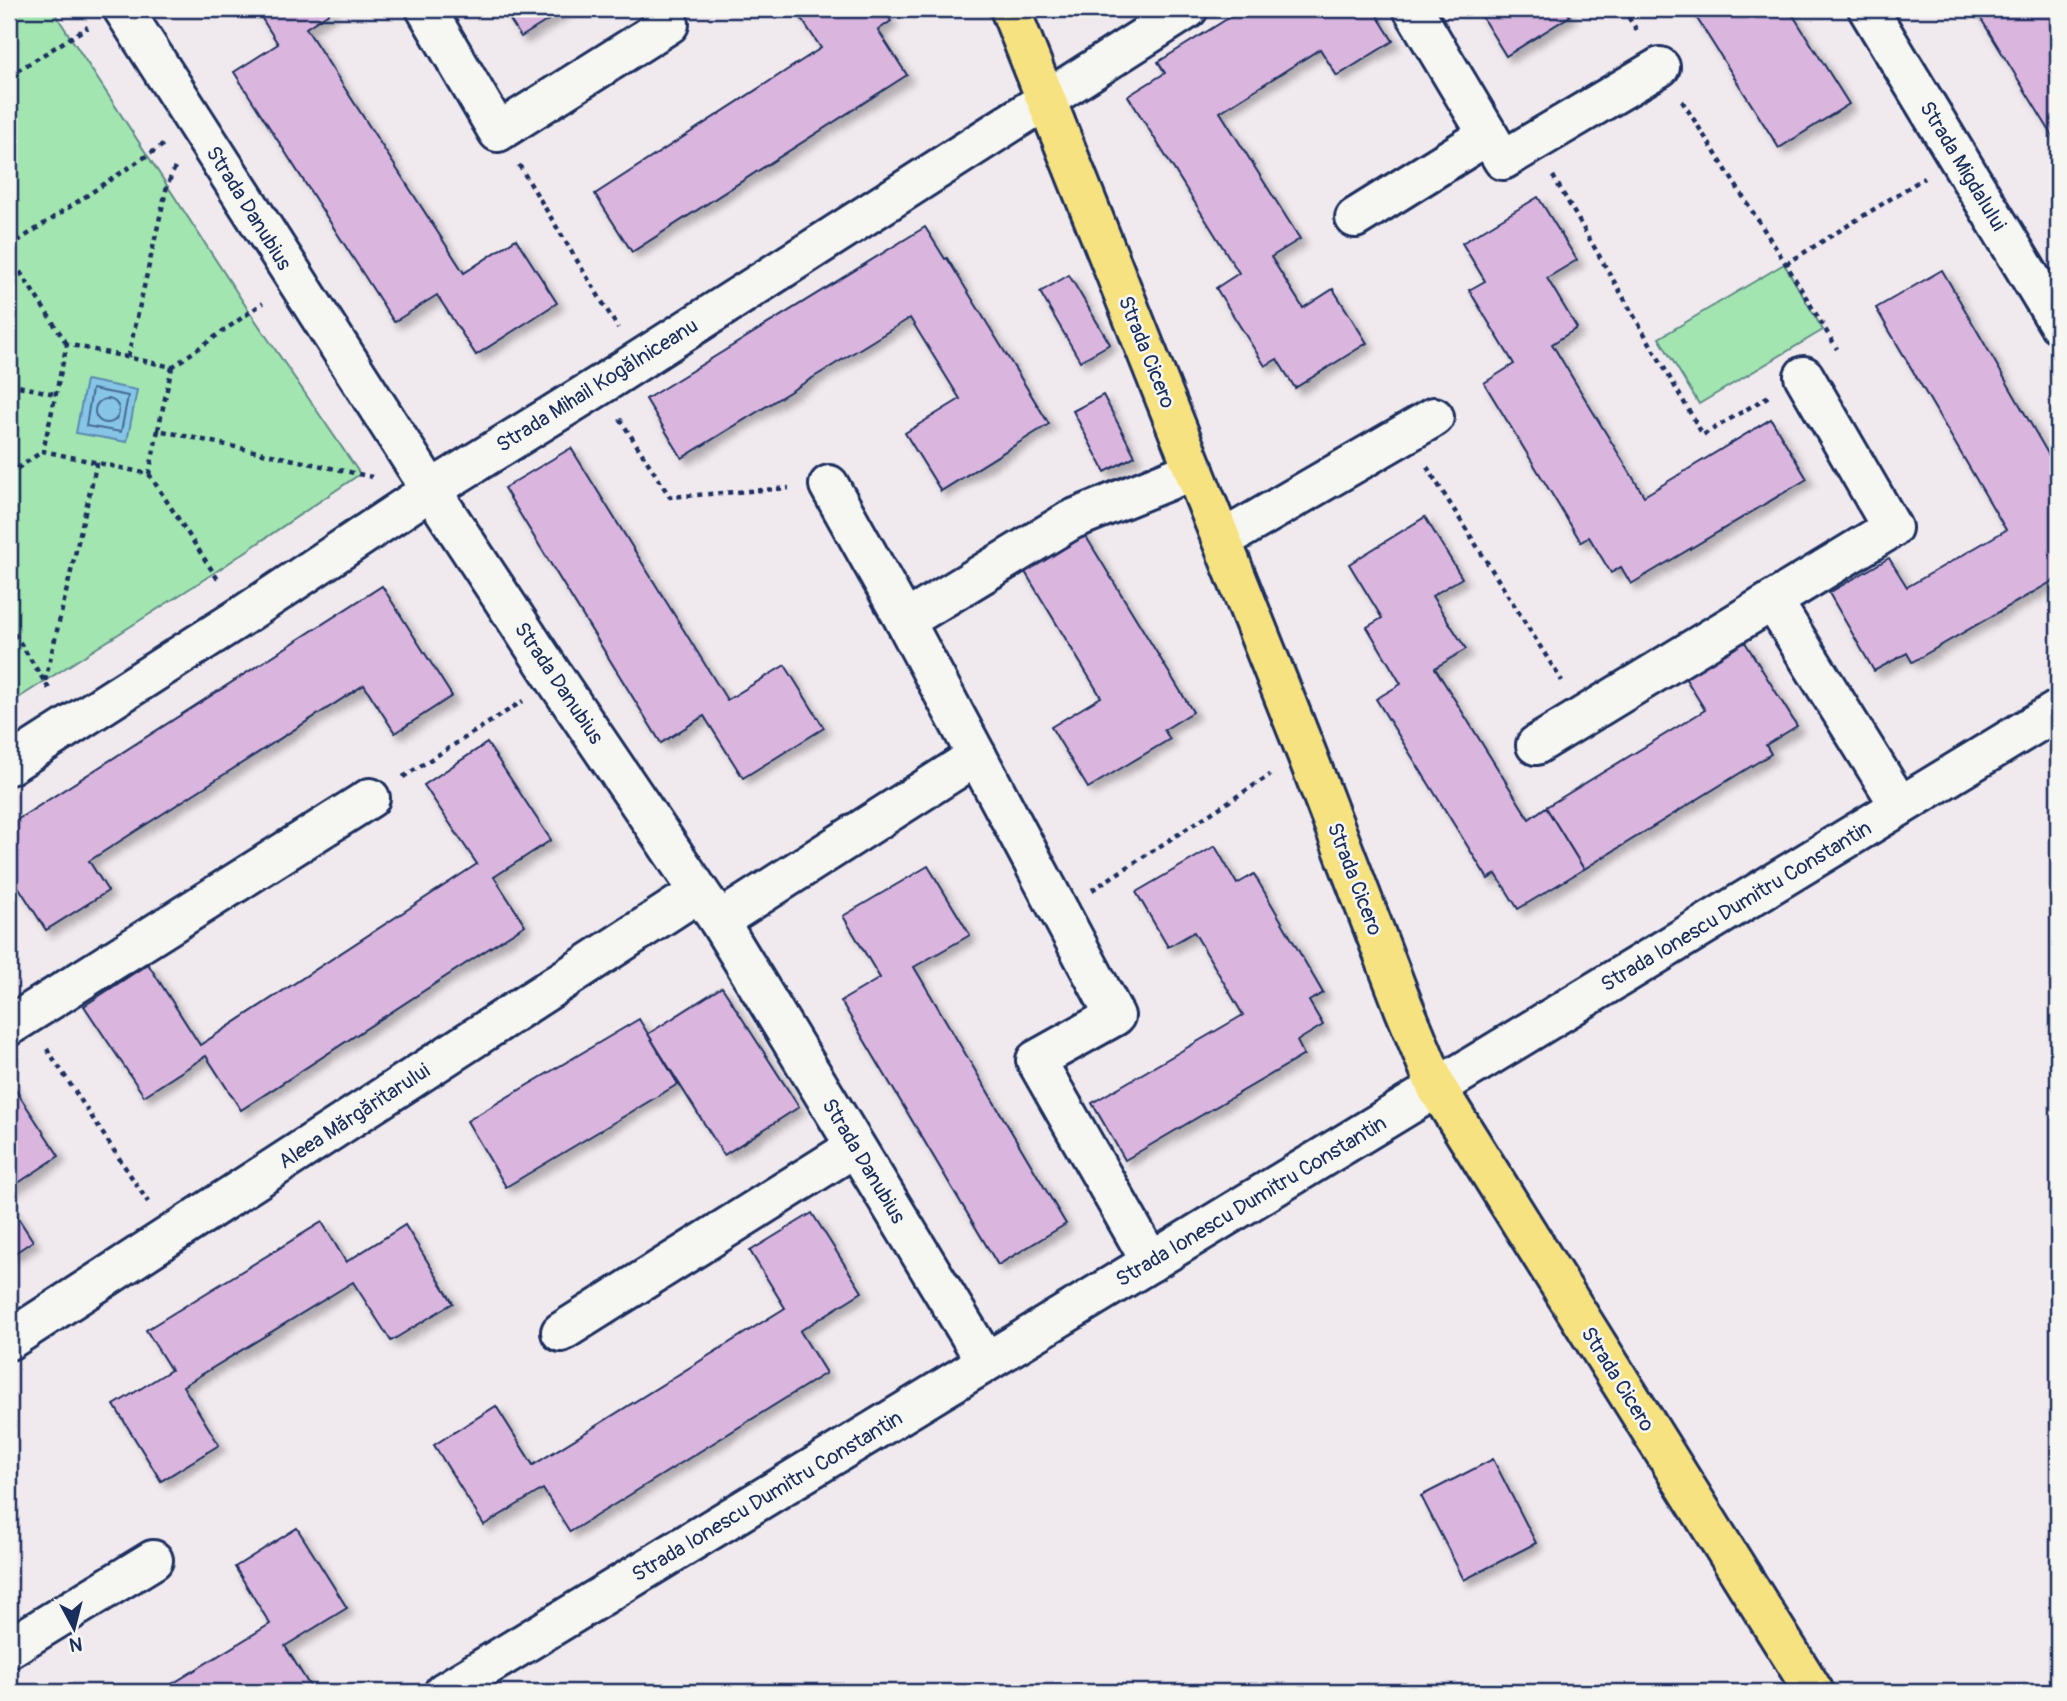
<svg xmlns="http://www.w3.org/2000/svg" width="2067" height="1701" font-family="Pangolin,sans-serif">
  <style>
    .green { fill: #a2e5b0; stroke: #5e8a87; stroke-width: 2 }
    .water { fill: #87c5e7; stroke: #5c89b0; stroke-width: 2 }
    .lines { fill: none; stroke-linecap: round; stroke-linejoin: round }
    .shore { stroke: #466b95; stroke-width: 2 }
    .building { fill: #dab5de; stroke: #1b2f5e; stroke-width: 2; filter: url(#shadow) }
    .minor-casing { stroke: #1b2f5e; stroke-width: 44 }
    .major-casing { stroke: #1b2f5e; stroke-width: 44 }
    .path { stroke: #1b2f5e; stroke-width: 4.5; stroke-dasharray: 5 5; stroke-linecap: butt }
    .minor { stroke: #f6f6f2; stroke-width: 38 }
    .major { stroke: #f7e281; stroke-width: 38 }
    .labels { text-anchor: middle; stroke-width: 5; stroke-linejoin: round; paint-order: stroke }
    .street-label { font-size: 21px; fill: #1b2f5e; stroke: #f6f6f2 }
  </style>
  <defs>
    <filter id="shadow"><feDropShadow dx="6" dy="6" stdDeviation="3.5" flood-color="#0004"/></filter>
  </defs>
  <rect width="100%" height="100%" fill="#f0e9ee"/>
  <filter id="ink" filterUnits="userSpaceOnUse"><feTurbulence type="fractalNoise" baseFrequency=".0143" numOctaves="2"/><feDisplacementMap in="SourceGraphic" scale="14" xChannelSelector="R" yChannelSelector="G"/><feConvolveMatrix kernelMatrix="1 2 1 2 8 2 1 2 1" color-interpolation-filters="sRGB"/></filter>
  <g filter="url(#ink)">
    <!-- green -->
    <g class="green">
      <polygon points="9,9 52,9 249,311 360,474 214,573 9,704"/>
      <polygon points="1784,264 1823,330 1699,404 1659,338"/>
    </g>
    <!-- water -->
    <polygon class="water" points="86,380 137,390 127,442 76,433"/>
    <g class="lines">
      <!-- shore -->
      <g class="shore">
        <polygon points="92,389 128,396 121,432 86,426"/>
        <circle cx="107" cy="411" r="12"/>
      </g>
    </g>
    <!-- building -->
    <g class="building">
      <polygon points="256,9 335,9 306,28 464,273 516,239 557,303 476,355 437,295 394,322 234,72 278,44"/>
      <polygon points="503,9 566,9 521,37"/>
      <polygon points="795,9 883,9 891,21 878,30 907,75 632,252 595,194 821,48"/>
      <polygon points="1243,9 1373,9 1393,41 1337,76 1320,49 1220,112 1300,239 1271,257 1303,308 1333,289 1367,343 1295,388 1277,359 1265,366 1216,288 1239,273 1128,96 1165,73 1158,62"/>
      <polygon points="1477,9 1565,9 1570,16 1506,56"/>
      <polygon points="1691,9 1789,9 1849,104 1779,148"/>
      <polygon points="1975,9 2058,9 2058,144 2046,125"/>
      <polygon points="1538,197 1577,260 1547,278 1577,328 1552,344 1644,496 1771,419 1807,479 1631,584 1621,567 1611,573 1589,537 1581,542 1484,383 1514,364 1469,290 1485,281 1462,243"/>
      <polygon points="925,227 945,259 947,258 1049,424 941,491 905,433 960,399 910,318 682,458 646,399"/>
      <polygon points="1942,270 2058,471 2058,578 1912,662 1907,653 1874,671 1829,593 1889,558 1907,587 2006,530 1876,308"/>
      <polygon points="1069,275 1110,344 1080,361 1040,292"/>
      <polygon points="1103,395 1135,456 1105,472 1073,411"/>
      <polygon points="571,448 727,700 785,665 824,728 743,778 704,716 661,743 504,488"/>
      <polygon points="1425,517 1462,578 1432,596 1466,649 1435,668 1529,819 1546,807 1584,869 1518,909 1496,874 1488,879 1376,699 1401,684 1367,627 1382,618 1349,564"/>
      <polygon points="1082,530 1193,712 1164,730 1170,739 1088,788 1051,727 1101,697 1022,567"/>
      <polygon points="382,586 452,696 395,733 364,685 89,861 108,891 46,930 9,872 9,825"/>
      <polygon points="1743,639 1797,726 1766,745 1771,754 1584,869 1546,807 1705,710 1684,676"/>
      <polygon points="487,743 551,840 494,877 525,925 241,1110 206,1056 144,1096 84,1006 148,964 200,1045 477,864 424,785"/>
      <polygon points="1215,846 1237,884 1254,874 1323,993 1309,1001 1323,1025 1297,1041 1304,1055 1125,1160 1092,1103 1243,1015 1194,932 1168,947 1136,892"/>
      <polygon points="928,866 970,935 914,967 1066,1224 998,1265 841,1001 880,978 843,916"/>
      <polygon points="722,987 799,1107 724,1155 648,1034"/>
      <polygon points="639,1019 678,1084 506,1187 467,1121"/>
      <polygon points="9,1080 59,1156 9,1189"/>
      <polygon points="9,1204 33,1241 9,1257"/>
      <polygon points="812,1213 862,1292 800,1331 826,1373 570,1532 543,1489 484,1525 434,1445 496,1406 533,1465 785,1308 750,1251"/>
      <polygon points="322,1222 346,1262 405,1225 453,1303 391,1341 353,1282 183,1386 219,1445 161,1481 114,1405 171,1370 146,1330"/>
      <polygon points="1493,1459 1536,1543 1464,1580 1421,1496"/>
      <polygon points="297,1528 347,1608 285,1646 311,1688 304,1692 159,1692 270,1624 235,1567"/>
    </g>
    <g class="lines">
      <defs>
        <g id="minor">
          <polyline points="123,9 431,490 556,680 719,921 986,1362"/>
          <polyline points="426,9 498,132 669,24 660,9"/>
          <polyline points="1413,9 1503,160 1660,67"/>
          <polyline points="1868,9 2058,323"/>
          <polyline points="1355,218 1488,135"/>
          <polyline points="829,485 905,621"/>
          <polyline points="1222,540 1434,417"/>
          <polyline points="1773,601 1900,806"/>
          <polyline points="1536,745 1892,528 1804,376"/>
          <polyline points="9,765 242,616 431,490 599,386 1188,9"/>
          <polyline points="719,921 977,756"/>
          <polyline points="9,1026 370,798"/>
          <polyline points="1151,1262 1036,1060 1115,1016 905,621 1071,520 1194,470"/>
          <polyline points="561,1332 855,1147"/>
          <polyline points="9,1340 699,892"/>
          <polyline points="9,1648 153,1560"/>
          <polyline points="444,1692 2058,710"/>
        </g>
        <polyline id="major" points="1010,9 1306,752 1404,1008 1437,1088 1814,1692"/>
      </defs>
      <!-- minor casing -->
      <use href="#minor" class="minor-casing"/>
      <!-- major casing -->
      <use href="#major" class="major-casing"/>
      <!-- path -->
      <g class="path">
        <polyline points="1623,9 1638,32"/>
        <polyline points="9,76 88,27"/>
        <polyline points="1682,101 1786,264 1837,349"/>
        <polyline points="519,165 618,328"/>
        <polyline points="1553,176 1703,435 1769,396"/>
        <polyline points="9,247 163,145"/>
        <polyline points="9,255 67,344"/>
        <polyline points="1786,264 1924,178"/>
        <polyline points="128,357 167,186 176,165"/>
        <polyline points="172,367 263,303"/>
        <polyline points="9,384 55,394"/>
        <polyline points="620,419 670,497 789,488"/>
        <polyline points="158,430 172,367 67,344 43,451 149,474 158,430 372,477"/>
        <polyline points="1427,467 1562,681"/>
        <polyline points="9,474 43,451"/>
        <polyline points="149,474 219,581"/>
        <polyline points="9,625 51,692"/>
        <polyline points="45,681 97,462"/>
        <polyline points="403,777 523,701"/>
        <polyline points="1092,890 1270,775"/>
        <polyline points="47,1049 148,1202"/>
      </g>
      <!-- minor -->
      <use href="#minor" class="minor"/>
      <!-- major -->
      <use href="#major" class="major"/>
    </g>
  </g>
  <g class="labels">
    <!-- street labels -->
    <g class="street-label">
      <text transform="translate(1963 166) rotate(59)" y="7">Strada Migdalului</text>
      <text transform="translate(249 208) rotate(58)" y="7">Strada Danubius</text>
      <text transform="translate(1147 352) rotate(68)" y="7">Strada Cicero</text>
      <text transform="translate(597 385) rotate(-32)" y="7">Strada Mihail Kogălniceanu</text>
      <text transform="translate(559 683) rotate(56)" y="7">Strada Danubius</text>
      <text transform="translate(1355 879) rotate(69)" y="7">Strada Cicero</text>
      <text transform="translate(1736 906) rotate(-31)" y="7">Strada Ionescu Dumitru Constantin</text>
      <text transform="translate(354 1116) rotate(-33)" y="7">Aleea Mărgăritarului</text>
      <text transform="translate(864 1161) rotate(59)" y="7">Strada Danubius</text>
      <text transform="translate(1251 1201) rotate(-31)" y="7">Strada Ionescu Dumitru Constantin</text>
      <text transform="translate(1618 1379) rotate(58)" y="7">Strada Cicero</text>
      <text transform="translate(767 1496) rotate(-31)" y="7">Strada Ionescu Dumitru Constantin</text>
    </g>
  </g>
  <!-- margin -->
  <rect width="2067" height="1701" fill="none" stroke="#f6f6f2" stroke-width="35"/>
  <rect x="18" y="18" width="2032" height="1666" fill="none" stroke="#1b2f5e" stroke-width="2.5" filter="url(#ink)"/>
  <!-- north arrow -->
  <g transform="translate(74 1628) rotate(173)" stroke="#f6f6f2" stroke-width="5" paint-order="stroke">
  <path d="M0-5L12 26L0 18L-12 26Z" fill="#1b2f5e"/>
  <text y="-10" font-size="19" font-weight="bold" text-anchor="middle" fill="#1b2f5e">N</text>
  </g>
</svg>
